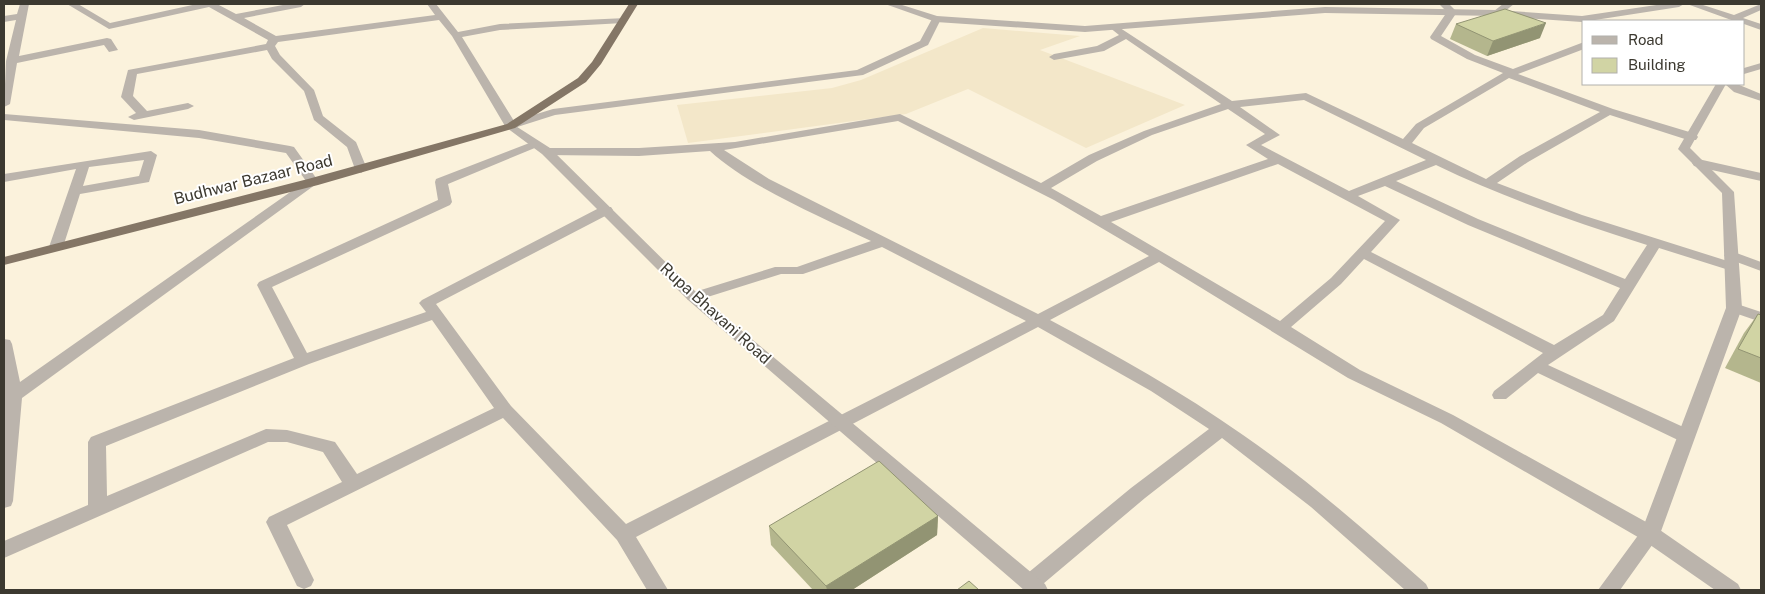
<svg xmlns="http://www.w3.org/2000/svg" width="1765" height="594" font-family="'Public Sans',sans-serif">
  <style>
    .built { fill: #f3e7c9 }
    .lines { fill: none; stroke-linecap: round; stroke-linejoin: round }
    .minor { fill: #bbb4ac; fill-rule: evenodd }
    .tertiary { fill: #bbb4ac; fill-rule: evenodd }
    .trunk { fill: #847666; fill-rule: evenodd }
    .wall { fill: #b4b68d }
    .shaded-wall { fill: #929473 }
    .building { fill: #d1d4a4; stroke: #929473 }
    .labels { text-anchor: middle; stroke-width: 4; stroke-linejoin: round; paint-order: stroke }
    .street-label { font-size: 16px; fill: #3c3930; stroke: #fff }
  </style>
  <rect width="100%" height="100%" fill="#fbf2dc"/>
  <!-- built -->
  <polygon class="built" points="983,28 1080,36 1040,50 1185,105 1086,148 968,89 906,114 688,143 677,105 832,88 861,80"/>
  <g class="lines">
    <!-- minor -->
    <g class="minor">
      <polygon points="20,4 29,4 19,56 107,38 111,39 118,50 109,52 104,45 17,63 10,104 4,107 6,61 16,20 4,22 4,16 17,14"/>
      <polygon points="67,4 78,4 110,23 197,4 217,4 236,14 288,4 305,4 301,7 244,18 276,36 435,15 427,4 436,4 458,32 500,24 626,18 628,20 623,23 500,30 462,37 514,121 553,109 857,70 920,41 933,17 941,19 928,45 863,75 555,115 511,129 505,126 452,36 439,20 278,42 275,46 280,55 314,90 323,116 356,142 367,169 361,173 355,169 347,147 314,120 304,91 272,59 267,50 137,74 133,96 147,111 188,103 194,106 188,109 134,120 128,117 136,113 121,97 128,70 266,44 268,40 209,7 109,29"/>
      <path d="M1439,4H1449L1457,12L1441,36L1475,55L1513,69L1584,42V49L1518,74L1613,109L1696,134L1698,137L1696,140H1688L1610,115L1528,162L1497,183L1582,215L1737,264L1739,267L1732,271L1659,248L1614,321L1548,365L1692,431L1695,436L1692,441L1686,442L1680,441L1538,373L1506,399H1494L1492,395L1494,391L1543,353L1364,259L1341,284L1291,327L1360,370L1453,415L1657,528L1738,584L1741,590H1715L1643,540L1441,423L1348,378L1159,262L1050,320C1116,355 1182,392 1243,435C1308,480 1367,532 1426,584L1429,590H1405L1311,507L1222,438L1145,498L1037,589H1023L1020,583L1023,577L1131,488L1209,429L1151,391L1038,327L636,537L668,590H647L617,540L503,418L287,525L314,580L311,586L304,589L297,586L266,522L269,517L342,482L323,452L287,442H268L4,558V541L88,505V442L91,437L294,358L257,285L259,282L438,200L435,182L436,179L532,142L536,141L542,145L448,184L452,202L450,205L272,287L307,353L426,312L419,303L422,300L601,207H611L613,210L611,213L436,304L511,406L626,524L1026,321L882,247L803,274H781L698,300H688L686,297L688,294L775,267H797L871,241C822,217 749,187 710,151L639,156L546,155L540,151L542,148H639L735,142L900,114L1041,183L1089,155L1144,131L1221,104L1126,39L1104,51L1054,60L1049,57L1054,54L1097,46L1119,35L1109,27L1114,24L1232,101L1306,93L1403,139L1416,124L1503,73L1467,59L1431,39L1430,37L1447,12ZM1509,78L1600,112L1520,156L1486,179L1412,143L1424,128ZM1304,100L1426,160L1349,191L1261,145L1280,135L1240,107ZM1228,109L1265,134L1246,145L1268,159L1101,216L1051,188L1097,161L1152,135ZM898,121L1054,200L1149,256L1038,314L769,179L724,150ZM1278,164L1385,221L1331,278L1280,321L1111,222ZM1436,165C1504,198 1575,222 1647,245L1625,279L1478,219L1396,181ZM1385,186L1468,225L1620,288L1603,315L1554,345L1371,252L1400,220L1358,196ZM432,320L494,408L357,474L335,442L287,430L266,429L107,496L106,446L309,364Z"/>
      <polygon points="1503,4 1514,4 1500,15 1494,15 1494,11"/>
      <polygon points="1687,4 1700,4 1734,15 1761,4 1761,10 1743,18 1761,24 1761,30 1744,24 1744,21 1734,21"/>
      <polygon points="1725,84 1737,84 1761,94 1761,101 1734,92"/>
      <polygon points="4,114 199,130 290,146 294,147 319,182 22,398 13,501 11,506 4,508 4,339 10,340 12,344 20,382 306,181 286,153 199,138 4,120"/>
      <path d="M151,151L157,155L149,182L80,194L63,247L56,251L49,247L76,169L4,182V174ZM144,160L139,176L83,186L89,167Z"/>
      <polygon points="1698,159 1761,173 1761,181 1694,166 1692,163"/>
      <polygon points="1731,251 1761,262 1761,271 1726,258 1724,255"/>
      <polygon points="1734,303 1761,312 1761,322 1729,311 1726,308 1729,305"/>
    </g>
    <!-- tertiary -->
    <g class="tertiary">
      <polygon points="885,4 899,4 937,16 1085,26 1325,7 1497,10 1582,16 1663,4 1684,4 1679,7 1582,22 1497,16 1325,13 1085,32 936,22"/>
      <polygon points="1761,63 1761,69 1744,74 1744,68"/>
      <polygon points="1716,84 1726,84 1690,148 1734,192 1742,308 1660,534 1620,590 1598,590 1642,530 1726,308 1722,193 1678,149"/>
      <polygon points="511,123 550,148 698,294 1045,584 1048,590 1024,590 688,300 542,154 507,128 505,126"/>
    </g>
    <!-- trunk -->
    <polygon class="trunk" points="629,4 638,4 601,64 586,82 515,128 318,185 4,265 4,257 308,179 507,124 578,78 592,62"/>
  </g>
  <!-- wall -->
  <g class="wall">
    <polygon points="1456,24 1540,38 1487,56 1450,39"/>
    <polygon points="1758,314 1761,315 1761,383 1725,368 1744,333"/>
    <polygon points="938,516 937,535 852,590 813,590 771,545 769,526"/>
  </g>
  <!-- shaded-wall -->
  <g class="shaded-wall">
    <polygon points="1546,23 1540,38 1487,56 1493,41"/>
    <polygon points="938,516 937,535 852,590 827,590 826,586"/>
  </g>
  <!-- building -->
  <g class="building">
    <polygon points="1505,9 1546,23 1493,41 1456,24"/>
    <polygon points="1758,314 1761,315 1761,358 1738,349"/>
    <polygon points="879,461 938,516 826,586 769,526"/>
    <polygon points="969,581 979,590 957,590"/>
  </g>
  <g class="labels">
    <!-- street labels -->
    <g class="street-label">
      <text transform="translate(253 179) rotate(-14)" y="6">Budhwar Bazaar Road</text>
      <text transform="translate(716 313) rotate(42)" y="6">Rupa Bhavani Road</text>
    </g>
  </g>
  <!-- border -->
  <rect width="1765" height="594" fill="none" stroke="#3c3930" stroke-width="10"/>
  <!-- legend -->
  <rect x="1582" y="20" width="162" height="65" fill="#ffffff" stroke="#b1b0ac"/>
  <rect x="1592" y="36" width="25" height="8" fill="#bbb4ac" stroke="#b1b0ac"/>
  <text x="1628" y="45" font-size="15" fill="#3c3930">Road</text>
  <rect x="1592" y="58" width="25" height="15" fill="#d1d4a4" stroke="#b1b0ac"/>
  <text x="1628" y="70" font-size="15" fill="#3c3930">Building</text>
</svg>
